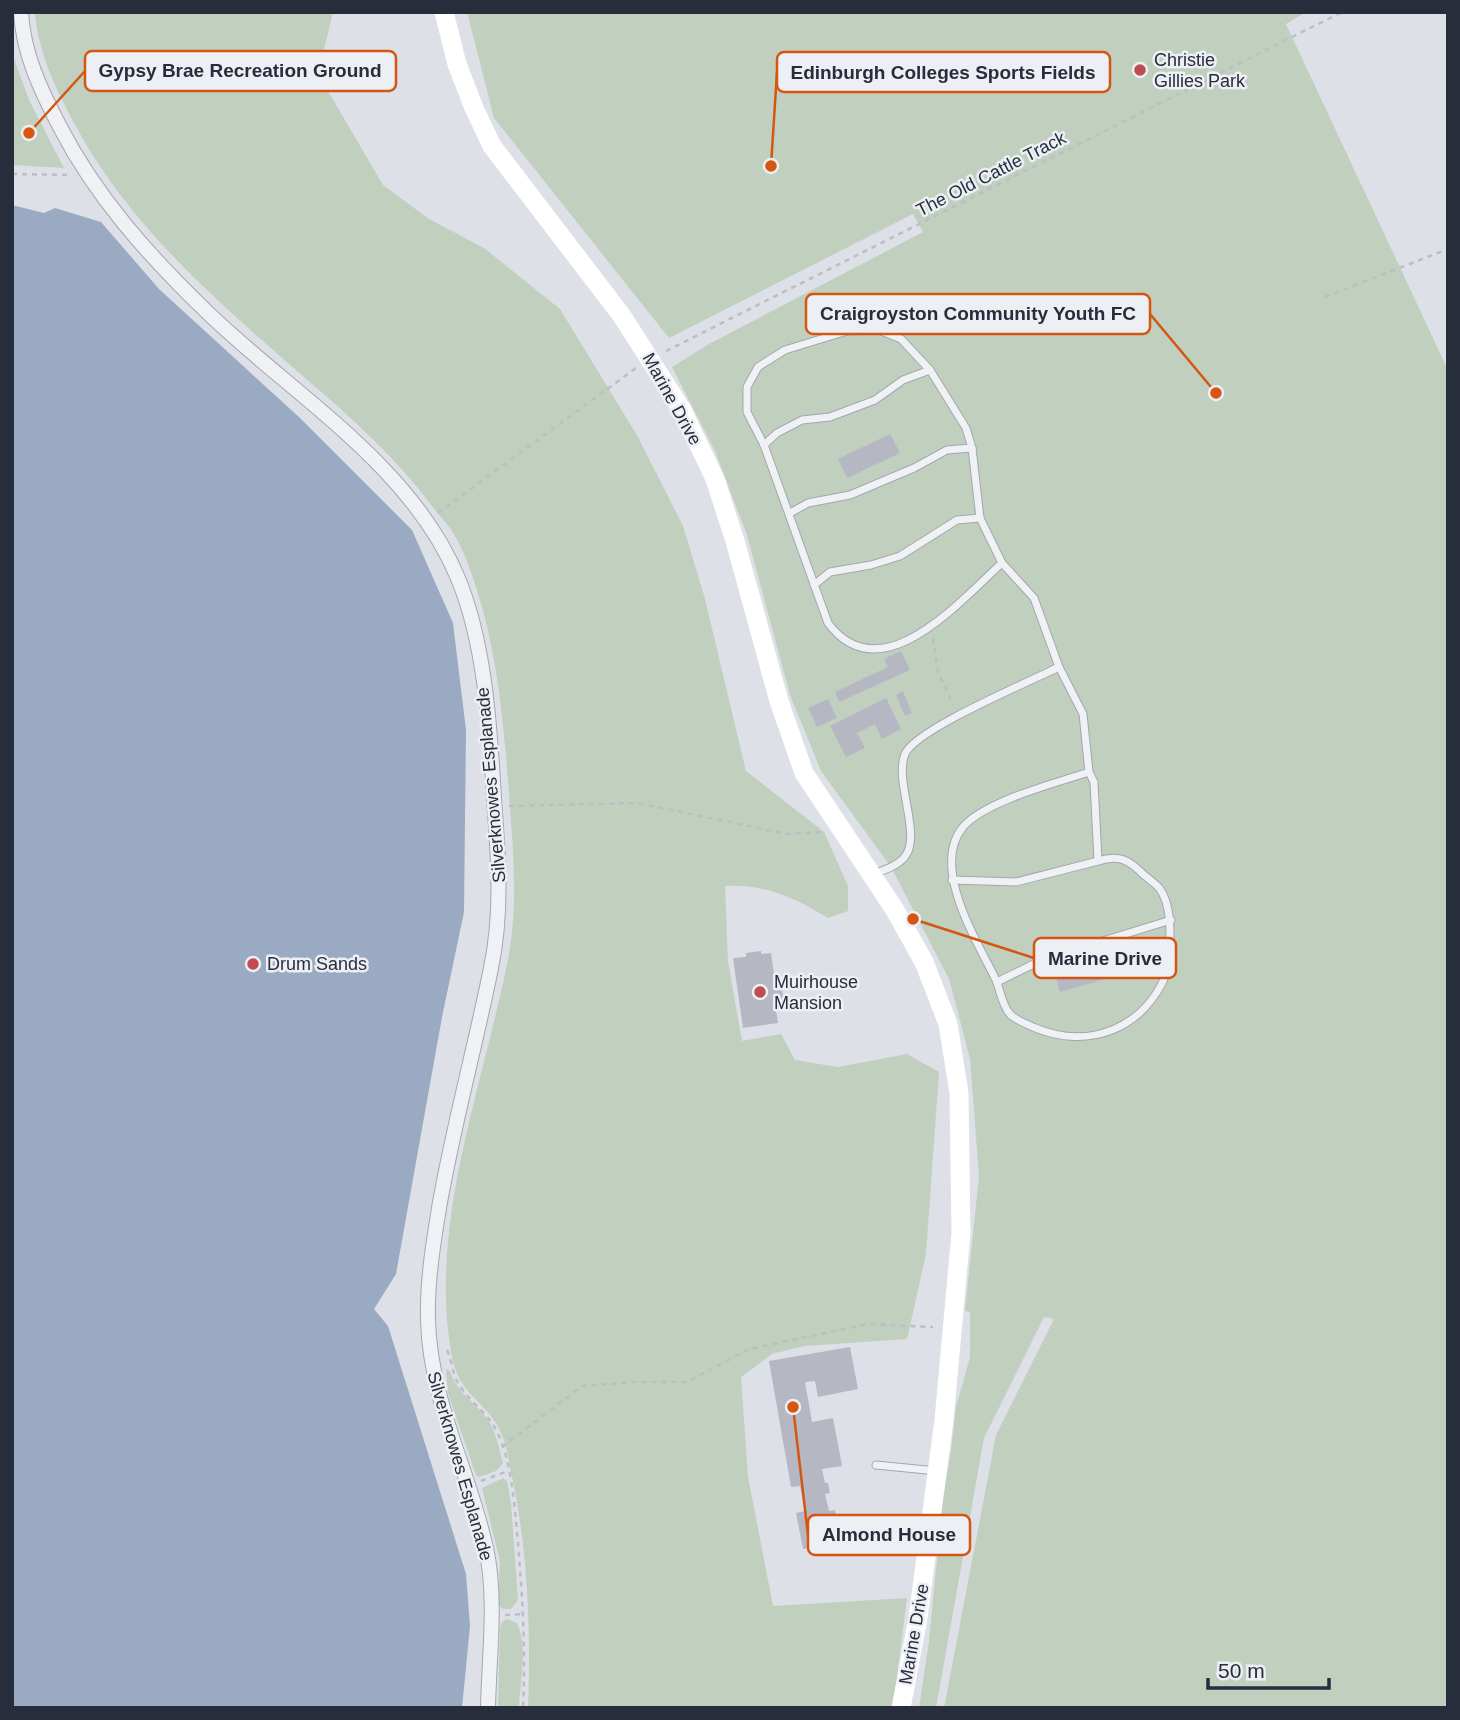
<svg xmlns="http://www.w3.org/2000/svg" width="1460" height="1720" font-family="Helvetica,sans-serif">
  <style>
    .green { fill: #c1cfbf }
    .water { fill: #9baac3 }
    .building { fill: #b5b8c2 }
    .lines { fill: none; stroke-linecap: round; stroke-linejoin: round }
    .lane-casing { stroke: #a3a7af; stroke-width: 9 }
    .street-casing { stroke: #a3a7af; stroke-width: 16 }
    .path { stroke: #bbbec4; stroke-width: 2.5; stroke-dasharray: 5 5; stroke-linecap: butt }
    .lane { stroke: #eff1f4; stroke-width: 7 }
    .street { stroke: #eff1f4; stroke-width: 14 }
    .secondary { stroke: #fff; stroke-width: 19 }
    .poi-dot { fill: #c04c51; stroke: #eceff4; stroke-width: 2.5 }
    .labels { text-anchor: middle; stroke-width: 5; stroke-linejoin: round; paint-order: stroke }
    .poi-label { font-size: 18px; fill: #282d3b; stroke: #eceff4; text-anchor: start }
    .street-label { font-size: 18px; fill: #282d3b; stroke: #eceff4 }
    .leader { fill: none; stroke: #d55511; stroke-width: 2.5 }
    .callout-dot { fill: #d55511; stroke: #eceff4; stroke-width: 2.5 }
    .callout { fill: #eceff4; stroke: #d55511; stroke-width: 2.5 }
    .callout-label { font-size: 19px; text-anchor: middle; font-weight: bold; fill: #282d3b }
  </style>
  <rect width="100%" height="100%" fill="#dde0e6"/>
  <!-- green -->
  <g class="green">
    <path d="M35,12H333L318,74L383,185L429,219L484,248L560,309L638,437L683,526L705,599L746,771L824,832L848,886V911L828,918C794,897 765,884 725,886L728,961L742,1041L781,1034L795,1060L838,1067L907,1054L939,1072L926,1254L907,1339L805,1346L772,1354L741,1377L748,1477L773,1606L907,1598L893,1708H528C531,1633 528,1554 513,1481C509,1466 508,1449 502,1435C493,1412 475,1402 462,1383C451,1366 449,1338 447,1319C438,1200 484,1079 507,964C519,908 513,851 509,794C504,730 499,668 482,607C475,583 467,557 455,536C449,525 439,515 432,506C396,458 351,417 305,378C217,301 126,224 72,119C54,85 38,51 35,12Z"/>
    <polygon points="467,12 1306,12 1286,24 1448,370 1448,1708 944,1708 996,1435 1054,1319 1044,1317 984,1438 936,1708 919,1708 929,1641 943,1497 951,1451 956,1407 970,1357 970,1312 965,1311 979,1176 970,1059 949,979 891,867 821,771 790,695 747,535 715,451 672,367 709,344 923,232 913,214 669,338 494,118"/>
    <polygon points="12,53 29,100 64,168 12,165"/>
    <path d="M446,1369L450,1371C457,1393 475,1402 488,1420C496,1432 499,1448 503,1463L496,1471L479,1477L476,1475L448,1394Z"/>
    <polygon points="503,1478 507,1481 511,1503 518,1600 511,1609 503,1609 498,1604 500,1561 482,1488"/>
    <path d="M507,1619L517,1623C528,1647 520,1682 519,1708H498L500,1628L502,1622Z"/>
  </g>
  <!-- water -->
  <polygon class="water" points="12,205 44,213 55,208 101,222 159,289 300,418 412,530 453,623 466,730 464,912 442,1017 396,1274 374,1309 388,1326 466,1574 470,1626 462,1708 12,1708"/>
  <!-- building -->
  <g class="building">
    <polygon points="890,434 900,453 847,478 838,459"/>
    <polygon points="901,651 910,670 839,702 835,692 888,667 884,659"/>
    <polygon points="903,691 912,713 905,716 896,695"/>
    <polygon points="886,698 901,729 882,739 875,724 857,733 865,748 846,757 830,726"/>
    <polygon points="828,699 837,718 817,727 808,708"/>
    <polygon points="761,951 761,954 771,953 775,981 781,980 784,1004 775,1005 778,1023 743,1028 733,958 746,957 746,953"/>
    <polygon points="1108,954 1115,976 1060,992 1054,970"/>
    <polygon points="850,1347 858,1389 818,1397 815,1381 805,1382 812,1422 833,1418 842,1466 822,1469 825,1483 828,1483 830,1493 825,1494 829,1511 835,1510 841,1542 803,1549 796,1513 805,1511 800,1486 791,1487 769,1361"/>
  </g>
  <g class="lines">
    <defs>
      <g id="lane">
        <polyline points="764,445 777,433 802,420 830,417 875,400 903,380 930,370"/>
        <polyline points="790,513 808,503 850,495 914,468 947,450 972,448"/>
        <path d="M1002,563C960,601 881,694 828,623L764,445L747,412V387L758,367L785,350L847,331L879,330L901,339L930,370L966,428L972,448L980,518L1002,563L1034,598L1059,667L1083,714L1089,772L1094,782L1098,861C1119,854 1129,860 1144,875C1149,879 1156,884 1160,889C1170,904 1170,924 1170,940C1169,950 1170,963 1167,972C1145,1029 1088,1051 1033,1027C1026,1024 1014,1019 1010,1014C1002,1006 1000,989 996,980C977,941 930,867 963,827C985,801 1056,783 1089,772"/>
        <polyline points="814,585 830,572 871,565 900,556 957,520 980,518"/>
        <path d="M874,874C884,870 900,865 906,855C921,833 894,780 905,754C916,729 1029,682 1059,667"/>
        <polyline points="952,880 1016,882 1098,861"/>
        <polyline points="997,982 1044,959 1171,920"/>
        <polyline points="876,1465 937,1471"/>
      </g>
      <path id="street" d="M21,12C23,53 41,91 60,127C96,197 149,256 206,311C290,393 410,464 457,576C485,641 490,728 494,798C498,855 503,911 491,968C475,1048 453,1127 439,1208C433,1245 427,1282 428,1320C430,1401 469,1470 486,1548C497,1598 489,1656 488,1708"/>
    </defs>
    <!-- lane casing -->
    <use href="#lane" class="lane-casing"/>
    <!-- street casing -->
    <use href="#street" class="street-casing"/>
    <!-- path -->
    <g class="path">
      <polyline points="12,174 72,175"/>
      <polyline points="1325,297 1448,249"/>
      <polyline points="666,351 1342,12"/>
      <polyline points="438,513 636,368"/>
      <polyline points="933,638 938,672 953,705"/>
      <polyline points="509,806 638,803 787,834 821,832"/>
      <path d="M447,1350C452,1360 452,1372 457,1381C468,1402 489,1412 499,1436C511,1464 514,1500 517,1531C522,1590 526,1648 523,1708"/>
      <polyline points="502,1447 582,1386 636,1382 687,1382 749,1349 869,1324 933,1327"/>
      <polyline points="481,1481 508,1471"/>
      <polyline points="505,1615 523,1614"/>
    </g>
    <!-- lane -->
    <use href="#lane" class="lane"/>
    <!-- street -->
    <use href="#street" class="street"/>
    <!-- secondary -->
    <polyline class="secondary" points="444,12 457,64 474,108 492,146 622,316 682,410 715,479 735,541 779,701 804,773 895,910 924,962 948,1024 959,1093 961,1233 944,1420 918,1618 901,1708"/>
  </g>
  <!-- markers -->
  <g class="poi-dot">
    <circle cx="1140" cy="70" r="7"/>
    <circle cx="253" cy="964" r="7"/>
    <circle cx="760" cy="992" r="7"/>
  </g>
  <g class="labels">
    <!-- poi labels -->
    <g class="poi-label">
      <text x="1154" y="66">Christie<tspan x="1154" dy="21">Gillies Park</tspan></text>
      <text x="267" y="970">Drum Sands</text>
      <text x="774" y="988">Muirhouse<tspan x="774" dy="21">Mansion</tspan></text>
    </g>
    <!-- street labels -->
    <g class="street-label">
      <text transform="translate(991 174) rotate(-27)" y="6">The Old Cattle Track</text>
      <text transform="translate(672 399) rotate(61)" y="6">Marine Drive</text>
      <text transform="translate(491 785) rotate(-95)" y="6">Silverknowes Esplanade</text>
      <text transform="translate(460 1466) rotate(74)" y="6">Silverknowes Esplanade</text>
      <text transform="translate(914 1634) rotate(-80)" y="6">Marine Drive</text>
    </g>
  </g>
  <!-- callouts -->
  <path class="leader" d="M29 133L85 71M771 166L777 72M1216 393L1150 314M913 919L1034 958M793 1407L808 1535"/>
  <g class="callout-dot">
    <circle cx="29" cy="133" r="7"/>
    <circle cx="771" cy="166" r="7"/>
    <circle cx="1216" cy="393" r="7"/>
    <circle cx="913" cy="919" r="7"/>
    <circle cx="793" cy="1407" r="7"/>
  </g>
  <g class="callout">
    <rect x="85" y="51" width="311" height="40" rx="7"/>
    <rect x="777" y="52" width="333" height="40" rx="7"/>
    <rect x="806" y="294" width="344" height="40" rx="7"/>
    <rect x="1034" y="938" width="142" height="40" rx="7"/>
    <rect x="808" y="1515" width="162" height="40" rx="7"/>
  </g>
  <g class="callout-label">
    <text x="240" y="77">Gypsy Brae Recreation Ground</text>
    <text x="943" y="79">Edinburgh Colleges Sports Fields</text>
    <text x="978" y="320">Craigroyston Community Youth FC</text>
    <text x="1105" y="965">Marine Drive</text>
    <text x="889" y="1541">Almond House</text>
  </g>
  <!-- border -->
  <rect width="1460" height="1720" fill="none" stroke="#282d3b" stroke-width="28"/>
  <!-- scale -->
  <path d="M1208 1678v10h121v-10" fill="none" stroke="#282d3b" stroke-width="3.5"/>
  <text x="1218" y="1678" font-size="21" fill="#282d3b" stroke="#eceff4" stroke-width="5" paint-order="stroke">50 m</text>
</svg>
